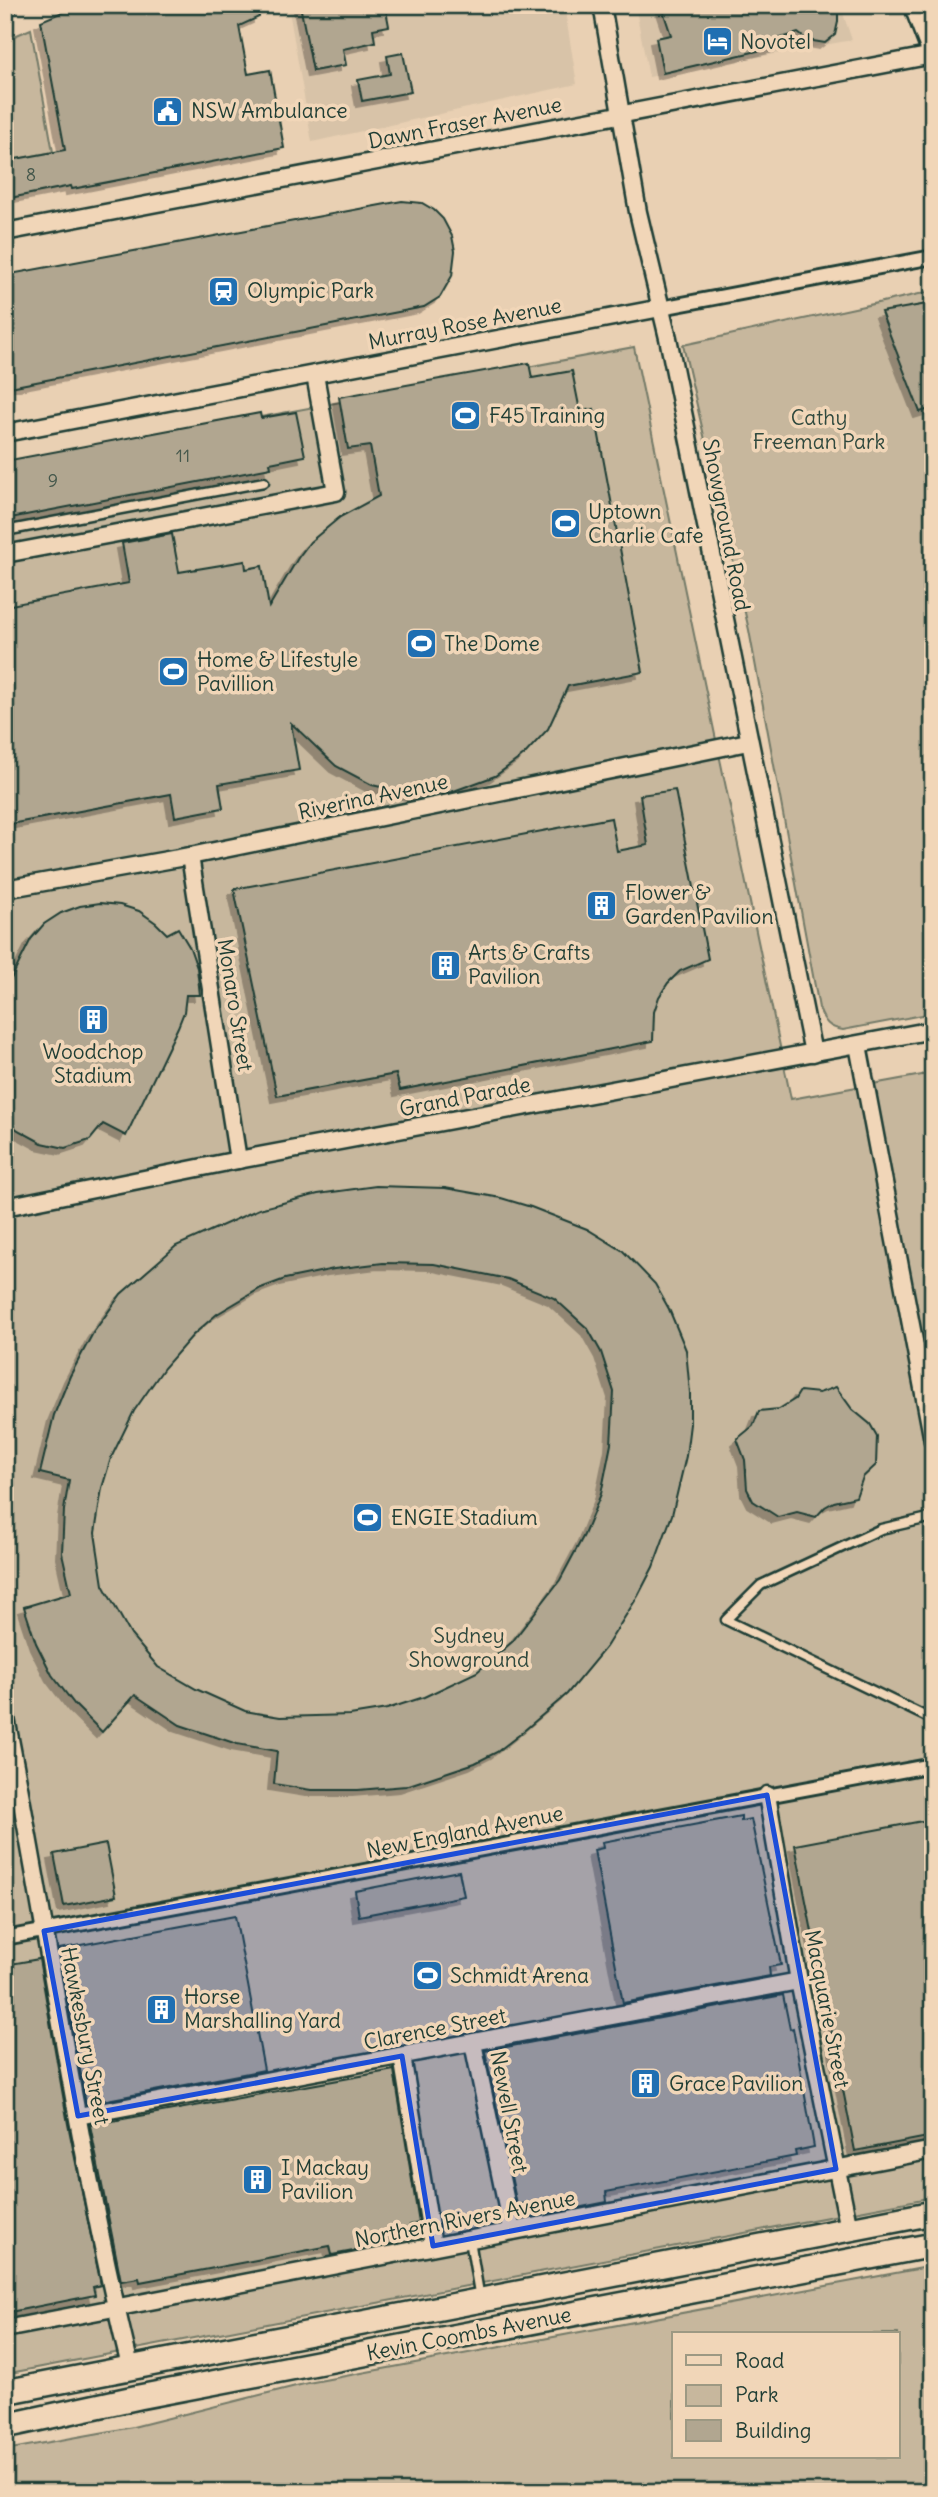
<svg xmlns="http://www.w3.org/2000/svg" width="938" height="2497" font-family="Delius,sans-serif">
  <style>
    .built { fill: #d8c3a8 }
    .green { fill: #c7b79d; stroke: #737a68; stroke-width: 2; fill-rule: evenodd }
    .building { fill: #b1a690; stroke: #1f3d34; stroke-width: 2; fill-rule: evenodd; filter: url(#shadow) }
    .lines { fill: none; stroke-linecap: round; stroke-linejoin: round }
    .service-casing { stroke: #1f3d34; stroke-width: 13 }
    .pedestrian-casing { stroke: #1f3d34; stroke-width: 18 }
    .minor-casing { stroke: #1f3d34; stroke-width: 21 }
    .tertiary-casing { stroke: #1f3d34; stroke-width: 26 }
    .secondary-casing { stroke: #1f3d34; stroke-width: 28 }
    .service { stroke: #f1d6b8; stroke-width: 8 }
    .pedestrian { stroke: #f1d6b8; stroke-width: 12 }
    .minor { stroke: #f1d6b8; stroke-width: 16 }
    .tertiary { stroke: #f1d6b8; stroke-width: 21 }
    .secondary { stroke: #f1d6b8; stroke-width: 23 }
    .marked { fill: #1d4ed8; fill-opacity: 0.2; stroke: #1d4ed8; stroke-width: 5; stroke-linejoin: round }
    .labels { text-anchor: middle; stroke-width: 7; stroke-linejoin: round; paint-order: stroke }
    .number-label { font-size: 18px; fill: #44574b }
    .poi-label { font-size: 21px; fill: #1f3d34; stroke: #f1d6b8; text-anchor: start }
    .street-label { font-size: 21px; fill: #1f3d34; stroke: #f1d6b8 }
    .park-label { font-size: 21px; fill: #30493e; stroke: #f1d6b8 }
  </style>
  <defs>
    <filter id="shadow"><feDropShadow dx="-6" dy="6" stdDeviation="0" flood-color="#0004"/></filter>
  </defs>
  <rect width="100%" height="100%" fill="#e9d0b3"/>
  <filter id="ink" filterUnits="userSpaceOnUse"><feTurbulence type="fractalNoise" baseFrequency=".0143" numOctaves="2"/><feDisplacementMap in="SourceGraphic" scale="14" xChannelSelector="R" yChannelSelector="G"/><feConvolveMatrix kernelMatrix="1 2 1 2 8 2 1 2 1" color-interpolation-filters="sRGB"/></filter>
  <g filter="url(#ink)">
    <!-- built -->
    <g class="built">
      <polygon points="288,5 564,5 577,84 312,142"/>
      <polygon points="635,5 840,5 852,40 649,77"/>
    </g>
    <!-- green -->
    <g class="green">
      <polygon points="31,29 53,152 5,161 5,40"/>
      <path d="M933,291V1013L843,1030C829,1028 824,1022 819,1008L749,630L683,345Z"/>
      <polygon points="634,347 791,1099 933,1073 933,2197 5,2374 5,465"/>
      <path d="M933,2266V2492H5V2450L133,2427L308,2383ZM674,2334H898V2457H674Z"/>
    </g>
    <!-- building -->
    <g class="building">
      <polygon points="79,5 257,5 259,17 239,26 248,74 270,70 284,148 72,189 71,186 5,199 5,161 65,150 41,21"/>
      <polygon points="300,5 385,5 389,26 373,29 375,42 343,49 346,65 313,71"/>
      <polygon points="661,5 838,5 838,22 835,35 825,43 807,40 798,33 778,39 779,46 663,73 656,38 671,35"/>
      <polygon points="403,53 411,92 362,101 358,80 390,74 387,56"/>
      <polygon points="402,201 422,203 434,210 443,219 452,236 455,251 452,276 440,297 424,307 5,388 5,275"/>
      <polygon points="933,303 933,408 920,412 881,312"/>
      <polygon points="529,363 532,378 572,371 580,411 594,409 643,672 568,686 548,729 524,755 495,776 451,792 412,794 372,785 336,766 291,723 299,770 219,784 223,808 175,817 171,794 5,825 5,606 129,583 122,543 172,534 179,572 245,561 246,569 262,566 269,607 298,558 310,542 340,517 379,496 370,446 348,449 339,397"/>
      <polygon points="296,412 305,456 270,463 271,468 5,519 5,461 260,413 261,418"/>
      <polygon points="675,790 708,959 680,971 668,983 659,997 654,1012 653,1041 400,1090 396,1074 277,1096 234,889 611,818 617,851 648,845 640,795"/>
      <polygon points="100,903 120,905 139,911 156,923 167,934 178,928 190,948 197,968 200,995 186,995 184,1012 178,1027 126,1136 103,1124 90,1140 65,1148 42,1143 18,1130 5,1119 5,991 31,939 44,924 61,913 80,906"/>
      <path d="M376,1186L445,1188L501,1198L531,1207L587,1229L623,1251L655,1284L669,1309L686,1350L690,1393V1424L686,1456L672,1515L653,1567L638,1596L606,1647L567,1694L519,1735L497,1752L475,1763L406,1786L358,1790H311L274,1784L277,1751L237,1744L180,1725L135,1695L102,1732L75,1705L52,1675L36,1643L24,1607L71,1593L62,1553L64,1510L69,1480L40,1473L54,1415L70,1376L93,1333L121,1294L176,1246L259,1209L318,1194ZM383,1263L434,1264L508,1279L554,1298L588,1329L601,1352L614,1392L611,1444L601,1494L584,1535L560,1580L512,1642L477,1672L424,1697L387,1709L350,1715L280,1717L245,1711L196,1689L158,1667L131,1635L103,1585L95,1533L102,1488L111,1458L134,1411L164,1368L193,1335L217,1314L261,1288L285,1279L334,1269Z"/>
      <polygon points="836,1387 852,1409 870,1424 877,1436 876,1465 863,1477 856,1497 834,1502 825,1507 816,1517 797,1512 778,1517 753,1501 747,1489 745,1460 737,1439 753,1426 759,1411 779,1409 795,1399 800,1391 819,1393"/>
      <polygon points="741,1816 741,1821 751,1819 781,1965 769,1967 770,1976 623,2003 594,1850 603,1848 602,1842"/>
      <polygon points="933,1819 933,2136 855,2151 795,1845"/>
      <polygon points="106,1844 116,1896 64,1906 54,1854"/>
      <polygon points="459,1871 464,1896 359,1916 355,1891"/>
      <polygon points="235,1916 264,2070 86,2104 59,1949"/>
      <polygon points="39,1959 68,2124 101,2285 93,2287 95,2295 5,2313 5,1965"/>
      <polygon points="783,1995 790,2029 793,2028 814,2147 795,2151 796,2156 606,2192 607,2202 547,2214 545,2204 527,2207 527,2203 517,2205 485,2051"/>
      <polygon points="394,2070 419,2223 410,2225 412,2231 394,2234 396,2243 332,2255 330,2246 140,2282 139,2278 121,2281 90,2125"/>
    </g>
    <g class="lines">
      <defs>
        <g id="service">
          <polyline points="5,531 264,482"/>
          <polyline points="933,1517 881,1529 761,1585 726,1620 933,1720"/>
          <polyline points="470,2240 480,2299"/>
        </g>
        <g id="pedestrian">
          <polyline points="661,308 933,257"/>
          <polyline points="5,1938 933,1765"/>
        </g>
        <g id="minor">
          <polyline points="602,5 638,212 668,338 813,1053"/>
          <polyline points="5,7 9,5"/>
          <polyline points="5,232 933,55"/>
          <polyline points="5,433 661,308"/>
          <polyline points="5,554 336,492 315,375"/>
          <polyline points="190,856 238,1160"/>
          <polyline points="5,889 190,856 748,742"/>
          <polyline points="858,1045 933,1441"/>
          <polyline points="5,1207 238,1160 933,1030"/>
          <path d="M5,1713C48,1931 77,2151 130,2366"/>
          <polyline points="767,1795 799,1981 849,2229"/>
          <polyline points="473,2043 512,2231"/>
          <polyline points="402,2056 433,2246"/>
          <polyline points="78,2116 799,1981"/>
          <polyline points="5,2329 933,2150"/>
        </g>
        <polyline id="tertiary" points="915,5 933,52"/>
        <g id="secondary">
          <polyline points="5,2392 933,2213"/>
          <polyline points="5,2426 139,2397 933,2245"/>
        </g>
      </defs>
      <!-- service casing -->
      <use href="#service" class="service-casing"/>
      <!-- pedestrian casing -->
      <use href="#pedestrian" class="pedestrian-casing"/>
      <!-- minor casing -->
      <use href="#minor" class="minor-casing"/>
      <!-- tertiary casing -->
      <use href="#tertiary" class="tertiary-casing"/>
      <!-- secondary casing -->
      <use href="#secondary" class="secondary-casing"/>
      <!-- service -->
      <use href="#service" class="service"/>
      <!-- pedestrian -->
      <use href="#pedestrian" class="pedestrian"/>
      <!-- minor -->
      <use href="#minor" class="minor"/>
      <!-- tertiary -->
      <use href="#tertiary" class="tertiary"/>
      <!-- secondary -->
      <use href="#secondary" class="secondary"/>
    </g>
  </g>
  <!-- marked area -->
  <path class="marked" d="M767,1795L836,2169L433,2246L402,2056L78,2116L44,1931Z"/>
  <!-- icons -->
  <defs>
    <symbol id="hotel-square" viewBox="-11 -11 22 22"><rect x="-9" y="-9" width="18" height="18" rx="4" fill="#1f6fb2" stroke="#f1d6b8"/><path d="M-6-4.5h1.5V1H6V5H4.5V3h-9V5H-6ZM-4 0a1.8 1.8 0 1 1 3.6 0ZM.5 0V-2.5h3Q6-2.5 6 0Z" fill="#fff"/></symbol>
    <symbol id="civic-square" viewBox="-11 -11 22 22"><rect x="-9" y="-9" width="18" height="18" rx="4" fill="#1f6fb2" stroke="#f1d6b8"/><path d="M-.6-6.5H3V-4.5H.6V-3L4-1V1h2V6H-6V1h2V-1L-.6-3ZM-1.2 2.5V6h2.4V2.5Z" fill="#fff"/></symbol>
    <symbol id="station-square" viewBox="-11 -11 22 22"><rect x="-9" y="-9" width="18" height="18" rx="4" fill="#1f6fb2" stroke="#f1d6b8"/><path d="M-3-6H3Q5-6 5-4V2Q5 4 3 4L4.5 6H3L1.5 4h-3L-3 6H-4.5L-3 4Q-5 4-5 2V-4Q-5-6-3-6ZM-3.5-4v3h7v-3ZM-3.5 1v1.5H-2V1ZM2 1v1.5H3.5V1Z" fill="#fff"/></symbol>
    <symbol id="stadium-square" viewBox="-11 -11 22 22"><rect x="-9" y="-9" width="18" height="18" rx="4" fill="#1f6fb2" stroke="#f1d6b8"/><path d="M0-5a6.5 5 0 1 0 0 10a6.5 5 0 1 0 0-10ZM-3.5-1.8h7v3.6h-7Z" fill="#fff"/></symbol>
    <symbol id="building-square" viewBox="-11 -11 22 22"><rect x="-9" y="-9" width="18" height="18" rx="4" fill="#1f6fb2" stroke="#f1d6b8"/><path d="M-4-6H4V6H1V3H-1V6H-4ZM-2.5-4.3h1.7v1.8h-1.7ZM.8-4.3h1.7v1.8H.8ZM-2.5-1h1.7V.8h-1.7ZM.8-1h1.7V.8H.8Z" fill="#fff"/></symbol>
  </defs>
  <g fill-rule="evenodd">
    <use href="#hotel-square" x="700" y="24" width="35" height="35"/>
    <use href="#civic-square" x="150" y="94" width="35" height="35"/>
    <use href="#station-square" x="206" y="274" width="35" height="35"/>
    <use href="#stadium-square" x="448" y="398" width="35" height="35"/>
    <use href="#stadium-square" x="548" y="506" width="35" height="35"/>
    <use href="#stadium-square" x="404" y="626" width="35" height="35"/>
    <use href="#stadium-square" x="156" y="654" width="35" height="35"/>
    <use href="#building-square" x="584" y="888" width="35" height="35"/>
    <use href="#building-square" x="428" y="948" width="35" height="35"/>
    <use href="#building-square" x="76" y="1002" width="35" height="35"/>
    <use href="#stadium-square" x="350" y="1500" width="35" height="35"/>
    <use href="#stadium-square" x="410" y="1958" width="35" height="35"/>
    <use href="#building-square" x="144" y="1992" width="35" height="35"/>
    <use href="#building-square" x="628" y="2066" width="35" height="35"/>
    <use href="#building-square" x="240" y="2162" width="35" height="35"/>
  </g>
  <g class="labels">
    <!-- number labels -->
    <g class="number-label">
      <text x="31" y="181">8</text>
      <text x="183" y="462">11</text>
      <text x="53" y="487">9</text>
    </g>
    <!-- poi labels -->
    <g class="poi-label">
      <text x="740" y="49">Novotel</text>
      <text x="191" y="118">NSW Ambulance</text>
      <text x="247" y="298">Olympic Park</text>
      <text x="489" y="423">F45 Training</text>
      <text x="588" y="519">Uptown<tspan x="588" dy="24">Charlie Cafe</tspan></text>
      <text x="444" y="651">The Dome</text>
      <text x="197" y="667">Home &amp; Lifestyle<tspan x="197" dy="24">Pavillion</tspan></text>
      <text x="625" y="900">Flower &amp;<tspan x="625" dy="24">Garden Pavilion</tspan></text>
      <text x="468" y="960">Arts &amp; Crafts<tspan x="468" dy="24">Pavilion</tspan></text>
      <text x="93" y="1059" text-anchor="middle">Woodchop<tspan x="93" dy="24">Stadium</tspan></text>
      <text x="391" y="1525">ENGIE Stadium</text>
      <text x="450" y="1983">Schmidt Arena</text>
      <text x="184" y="2004">Horse<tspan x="184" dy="24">Marshalling Yard</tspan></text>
      <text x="669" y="2091">Grace Pavilion</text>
      <text x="281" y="2175">I Mackay<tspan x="281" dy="24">Pavilion</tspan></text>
    </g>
    <!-- street labels -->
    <g class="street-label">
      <text transform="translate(465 123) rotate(-11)" y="7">Dawn Fraser Avenue</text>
      <text transform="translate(465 324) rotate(-11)" y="7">Murray Rose Avenue</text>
      <text transform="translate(726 525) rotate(79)" y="7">Showground Road</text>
      <text transform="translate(373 797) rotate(-12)" y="7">Riverina Avenue</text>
      <text transform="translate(235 1005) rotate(81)" y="7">Monaro Street</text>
      <text transform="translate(465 1097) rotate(-11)" y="7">Grand Parade</text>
      <text transform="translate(465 1832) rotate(-11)" y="7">New England Avenue</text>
      <text transform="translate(827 2009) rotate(79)" y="7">Macquarie Street</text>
      <text transform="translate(435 2029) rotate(-11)" y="7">Clarence Street</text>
      <text transform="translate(85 2036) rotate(79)" y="7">Hawkesbury Street</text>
      <text transform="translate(509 2112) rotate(79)" y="7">Newell Street</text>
      <text transform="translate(465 2219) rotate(-11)" y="7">Northern Rivers Avenue</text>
      <text transform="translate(469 2334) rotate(-11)" y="7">Kevin Coombs Avenue</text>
    </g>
    <!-- park labels -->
    <g class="park-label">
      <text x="819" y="425">Cathy<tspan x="819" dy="24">Freeman Park</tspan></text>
      <text x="469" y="1643">Sydney<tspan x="469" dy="24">Showground</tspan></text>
    </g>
  </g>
  <!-- margin -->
  <rect width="938" height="2497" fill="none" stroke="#f1d6b8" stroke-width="28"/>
  <rect x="14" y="14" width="910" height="2469" fill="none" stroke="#1f3d34" stroke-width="2.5" filter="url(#ink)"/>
  <!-- legend -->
  <rect x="672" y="2332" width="228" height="126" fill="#f1d6b8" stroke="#9d9983" stroke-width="2"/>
  <rect x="686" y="2355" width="35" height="10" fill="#f1d6b8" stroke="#9d9983" stroke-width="2"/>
  <text x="735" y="2368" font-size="21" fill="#1f3d34">Road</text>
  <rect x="686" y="2385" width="35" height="21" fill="#c7b79d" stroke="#9d9983" stroke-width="2"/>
  <text x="735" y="2402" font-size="21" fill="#1f3d34">Park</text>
  <rect x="686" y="2420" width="35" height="21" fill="#b1a690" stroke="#9d9983" stroke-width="2"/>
  <text x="735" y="2438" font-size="21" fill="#1f3d34">Building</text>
</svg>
